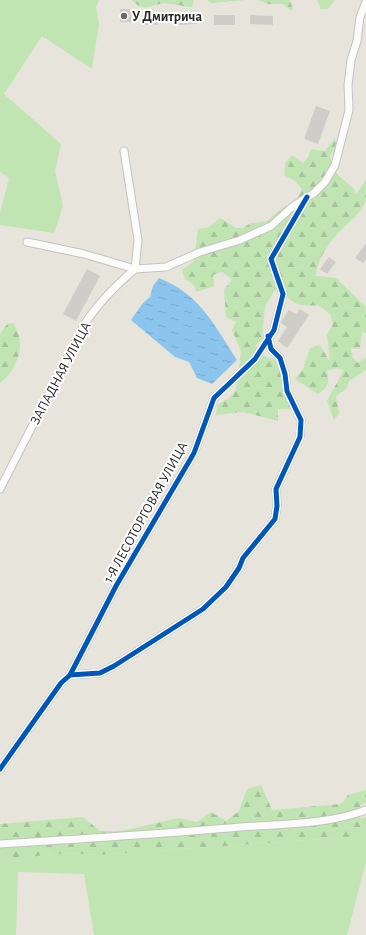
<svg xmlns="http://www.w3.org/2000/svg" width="366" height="935" font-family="'Alegreya Sans',sans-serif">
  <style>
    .grass { fill: #c0e5b3 }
    .forest { fill: url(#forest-firs) }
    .water { fill: url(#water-ripples) }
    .building { fill: #cfcdc8 }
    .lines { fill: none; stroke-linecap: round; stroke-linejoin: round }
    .minor-casing { stroke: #c4c2c2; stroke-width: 9 }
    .minor { stroke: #fbfbfa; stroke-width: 7 }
    .cycleway-casing { stroke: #fff; stroke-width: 8 }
    .cycleway { stroke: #0057b8; stroke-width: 5 }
    .poi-dot { fill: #6b6a67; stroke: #fff; stroke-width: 1.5 }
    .labels { text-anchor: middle; stroke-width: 4; stroke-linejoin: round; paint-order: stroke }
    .poi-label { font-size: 14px; font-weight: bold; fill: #282828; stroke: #fff; text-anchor: start }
    .street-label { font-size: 14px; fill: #282828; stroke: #fff }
  </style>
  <defs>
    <pattern id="forest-firs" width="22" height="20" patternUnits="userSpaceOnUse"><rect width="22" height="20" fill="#c0e5b3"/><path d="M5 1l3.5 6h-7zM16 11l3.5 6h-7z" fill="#a5c49a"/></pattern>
    <pattern id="water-ripples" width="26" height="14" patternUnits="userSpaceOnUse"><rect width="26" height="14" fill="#8bc4ed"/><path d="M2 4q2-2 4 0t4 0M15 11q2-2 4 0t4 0" fill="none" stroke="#78a8cb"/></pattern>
  </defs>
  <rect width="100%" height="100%" fill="#e7e4dc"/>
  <!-- grass -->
  <g class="grass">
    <polygon points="0,0 99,0 96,7 99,24 92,69 42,36 4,94 61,144 55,171 63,206 54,233 0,225 0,213 9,178 0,172"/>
    <path d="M366,817V862L347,935H94L84,874L18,872L16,935H0V860C15,862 31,856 46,855C64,853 81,854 99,855L350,837L361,832L360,819Z"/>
  </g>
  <!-- forest -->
  <g class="forest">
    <path d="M132,0H194L192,7C183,7 168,2 160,4C148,6 143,12 132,0Z"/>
    <polygon points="207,0 247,0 211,3"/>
    <polygon points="258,0 290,0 293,10 290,10 283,4 268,4"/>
    <polygon points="317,0 335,0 328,9 321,9"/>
    <path d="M335,138L336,145L330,158L338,175L354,189L356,194L366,180C366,186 366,194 366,199C363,212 349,222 341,230C330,241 316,261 316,276L336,278L366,307V333H362L360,349L351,348L353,358L358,363L366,357V370L349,381L347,388L336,396L339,414L334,420L327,401L344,370L336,368L327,371C330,382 328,388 318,394L295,379L303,369L310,348L320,345L330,362L327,335L333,324L330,314L318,305C305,307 290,305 284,292L275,290L265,306L262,339L255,346L265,356L276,361L292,409H278V421L243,412L216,415L217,405L228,399L236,390L241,351L232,330L236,322L226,317L224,290L232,279L222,272L213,275L214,286L196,292L194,285L185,279L182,270L194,261L198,229L209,227L220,218L236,228H243L251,223L267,221L282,208L295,202L302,189L295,181L284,175L285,163L292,155L303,163L308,157L311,149L325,151Z"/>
    <path d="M14,323C16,329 20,336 20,342C21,357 12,374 0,383V334L7,324Z"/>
    <path d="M261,785L272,810L341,804L348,795L366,790V803L360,805L361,832L350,837L99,855C81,854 64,853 46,855C31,856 15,862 0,860V824L83,817L100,831H121L179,818L197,822L211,812L226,821L239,811L247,789Z"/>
  </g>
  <!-- water -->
  <path class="water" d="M159,278C200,294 214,325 237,360L212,384L197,378L189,362L175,357L131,320L143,303L150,297L153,286Z"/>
  <!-- building -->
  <g class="building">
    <rect x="120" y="9" width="11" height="13"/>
    <rect x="214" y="15" width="21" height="10"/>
    <polygon points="250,15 273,16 273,25 250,24"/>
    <rect x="144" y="17" width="14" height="8"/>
    <polygon points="196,17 197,24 178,25 178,18"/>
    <polygon points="316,106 330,111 318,144 304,139"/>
    <polygon points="366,243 366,259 363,263 355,258"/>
    <polygon points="329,257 336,262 327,274 320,269"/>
    <polygon points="87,269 100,276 76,321 63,314"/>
    <polygon points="300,309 309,315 287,348 278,341 287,327 281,323 282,320 289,310 296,314"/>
  </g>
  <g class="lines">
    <defs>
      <g id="minor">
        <polyline points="124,151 138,240 135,269"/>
        <polyline points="27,242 84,254 135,269 166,267 200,252 240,240 271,226 292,207 314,193 325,182 335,165 349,110 348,85 351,60 357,41 360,17 366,2"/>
        <path d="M0,489L84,325C98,303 115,286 135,269"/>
        <polyline points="70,675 116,586 194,453 214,398 255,359 274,330 283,294 271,259 307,197"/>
        <polyline points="0,769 61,683 70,675 100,673 114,666 203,609 226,587 239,568 243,558 275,519 277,506 276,489 300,437 301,420 287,391 285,374 280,358 271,349 268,336"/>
        <path d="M0,844C80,839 160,834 240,827C282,824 326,825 366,810"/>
      </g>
    </defs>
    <!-- minor casing -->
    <use href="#minor" class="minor-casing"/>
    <!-- minor -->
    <use href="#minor" class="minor"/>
    <defs>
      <g id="cycleway">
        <polyline points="70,675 116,586 194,453 214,398 255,359 274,330 283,294 271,259 307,197"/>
        <polyline points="0,769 61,683 70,675 100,673 114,666 203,609 226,587 239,568 243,558 275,519 277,506 276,489 300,437 301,420 287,391 285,374 280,358 271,349 268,336"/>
      </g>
    </defs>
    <!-- cycleway casing -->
    <use href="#cycleway" class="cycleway-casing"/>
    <!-- cycleway -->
    <use href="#cycleway" class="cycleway"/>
  </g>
  <!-- markers -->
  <circle class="poi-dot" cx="124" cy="16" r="4"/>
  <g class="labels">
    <!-- poi labels -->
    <g class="poi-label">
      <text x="132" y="21">У Дмитрича</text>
    </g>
    <!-- street labels -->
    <g class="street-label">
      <text transform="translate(60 373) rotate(-62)" y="5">ЗАПАДНАЯ УЛИЦА</text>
      <text transform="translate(145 512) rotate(-61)" y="5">1-Я ЛЕСОТОРГОВАЯ УЛИЦА</text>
    </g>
  </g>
</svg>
